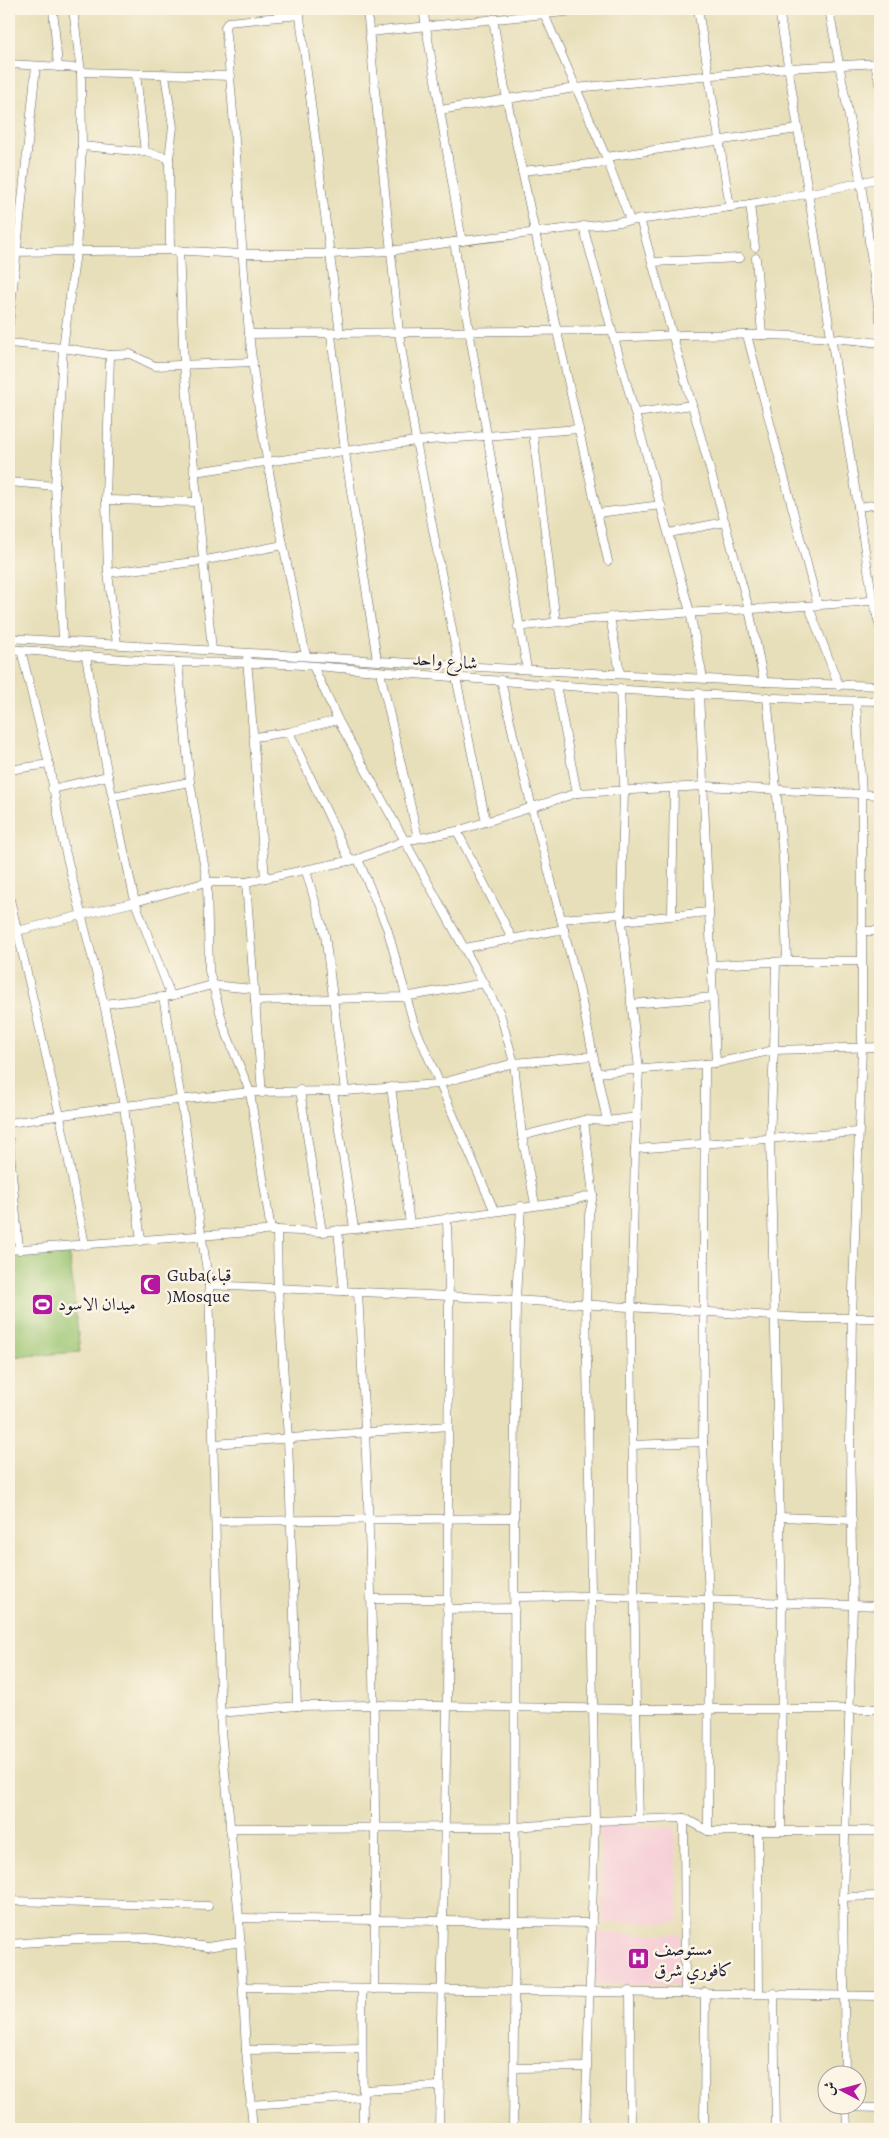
<svg xmlns="http://www.w3.org/2000/svg" width="889" height="2138" font-family="Alegreya,Amiri,serif">
  <style>
    .built { fill: #f6cfd7 }
    .green { fill: #9ac471; stroke: #5e7356 }
    .lines { fill: none; stroke-linecap: round; stroke-linejoin: round }
    .minor-casing { stroke: #676467; stroke-width: 9 }
    .minor { stroke: #fff; stroke-width: 8 }
    .labels { text-anchor: middle; stroke-width: 5; stroke-linejoin: round; paint-order: stroke }
    .street-label { font-size: 18px; fill: #22223b; stroke: #fcf5e5 }
    .poi-label { font-size: 18px; fill: #22223b; stroke: #fcf5e5; text-anchor: start }
  </style>
  <rect width="100%" height="100%" fill="#fcf5e5"/>
  <filter id="ink" filterUnits="userSpaceOnUse"><feTurbulence type="fractalNoise" baseFrequency=".02" numOctaves="2"/><feDisplacementMap in="SourceGraphic" scale="10" xChannelSelector="R" yChannelSelector="G"/><feConvolveMatrix kernelMatrix="1 2 1 2 8 2 1 2 1" color-interpolation-filters="sRGB"/></filter>
  <filter id="wash" filterUnits="userSpaceOnUse"><feTurbulence type="fractalNoise" baseFrequency=".0096" numOctaves="4" result="noise"/><feDisplacementMap in="SourceGraphic" scale="20" xChannelSelector="R" yChannelSelector="G"/><feGaussianBlur stdDeviation="1.12" result="paint"/><feColorMatrix in="noise" values="0 0 0 0 0 0 0 0 0 0 0 0 0 0 0 0 0 1.4 0 .05"/><feComposite in="paint" operator="in"/></filter>
  <g filter="url(#wash)">
    <rect width="100%" height="100%" fill="#e7dfb9"/>
    <!-- built -->
    <g class="built">
      <polygon points="599,1825 675,1827 679,1922 602,1923"/>
      <polygon points="597,1933 681,1934 680,1985 596,1984"/>
    </g>
    <!-- green -->
    <polygon class="green" points="69,1252 80,1352 9,1357 9,1257"/>
  </g>
  <g filter="url(#ink)">
    <g class="lines">
      <defs>
        <g id="minor">
          <polyline points="53,9 58,67"/>
          <polyline points="299,9 340,334"/>
          <polyline points="367,9 399,333 416,441 459,666"/>
          <polyline points="423,9 462,241 454,242 527,669"/>
          <polyline points="542,9 606,157 630,220"/>
          <polyline points="698,9 730,207"/>
          <polyline points="779,9 873,601 880,627"/>
          <polyline points="829,9 861,183 880,321"/>
          <path d="M300,15L228,22L225,27C237,129 239,231 249,332C260,441 284,549 306,656"/>
          <polyline points="493,19 507,100 535,232 608,561"/>
          <polyline points="370,32 594,9"/>
          <polyline points="9,64 79,68"/>
          <polyline points="875,64 880,85"/>
          <polyline points="81,72 231,76"/>
          <polyline points="136,74 145,152"/>
          <polyline points="165,75 173,127 169,158 170,250"/>
          <polyline points="440,110 575,88 788,68 880,63"/>
          <polyline points="82,146 145,152 169,158"/>
          <polyline points="606,157 798,129"/>
          <polyline points="522,171 608,162"/>
          <polyline points="750,204 755,247"/>
          <polyline points="640,219 749,609 764,682"/>
          <polyline points="583,226 690,612 703,678"/>
          <path d="M462,241C602,224 743,211 880,178"/>
          <polyline points="179,250 184,365 212,650"/>
          <polyline points="9,252 170,250 242,254 331,254 389,251 454,242"/>
          <polyline points="756,258 762,335"/>
          <polyline points="653,262 740,258"/>
          <polyline points="9,325 36,66"/>
          <polyline points="249,334 611,330"/>
          <polyline points="331,335 345,452 377,660"/>
          <polyline points="747,335 818,606"/>
          <path d="M614,338C703,333 792,332 880,343"/>
          <polyline points="9,343 63,348 110,355 130,354 155,366 253,362"/>
          <polyline points="110,355 106,500 108,573 117,644"/>
          <polyline points="636,413 692,405"/>
          <polyline points="533,433 556,622"/>
          <polyline points="194,472 416,441 579,429"/>
          <polyline points="9,482 55,486"/>
          <polyline points="106,500 196,502"/>
          <polyline points="858,507 880,504"/>
          <polyline points="598,513 661,505"/>
          <polyline points="669,533 725,522"/>
          <polyline points="108,573 201,561 283,545"/>
          <polyline points="809,607 839,686"/>
          <polyline points="610,617 620,673"/>
          <path d="M518,627C638,611 760,612 880,600"/>
          <polyline points="9,638 459,666 764,682 880,686"/>
          <polyline points="63,640 55,486 63,348 76,252 82,146 81,72 73,9"/>
          <path d="M9,649C66,653 122,661 179,662C225,663 270,662 315,666C503,681 692,698 880,701"/>
          <polyline points="21,650 49,764 63,842 104,1004 124,1106 141,1241"/>
          <polyline points="86,657 108,776 135,902 171,996"/>
          <polyline points="247,659 265,878"/>
          <polyline points="178,662 190,782 207,882 209,971 224,1027 250,1092 271,1231"/>
          <polyline points="313,666 338,720 500,1013 514,1063 522,1136 535,1204"/>
          <polyline points="380,672 418,838"/>
          <polyline points="456,677 486,822"/>
          <polyline points="501,680 513,734 579,988 607,1121"/>
          <polyline points="556,685 577,793"/>
          <polyline points="620,688 624,790 621,914 639,1069 635,1149 631,1332 636,1709 639,1819"/>
          <polyline points="699,693 716,1063"/>
          <polyline points="767,697 783,857 787,961"/>
          <polyline points="289,732 350,861"/>
          <polyline points="255,737 289,732 338,720"/>
          <polyline points="9,770 49,764"/>
          <polyline points="52,789 108,776"/>
          <polyline points="113,796 190,782"/>
          <polyline points="457,831 513,940"/>
          <polyline points="358,859 387,928 414,1024 494,1210"/>
          <polyline points="306,871 325,935 345,1091"/>
          <polyline points="246,882 262,1093"/>
          <polyline points="9,895 60,1116 85,1245"/>
          <polyline points="672,915 674,787"/>
          <polyline points="561,919 621,914"/>
          <polyline points="622,921 708,912"/>
          <polyline points="861,931 880,931"/>
          <polyline points="9,933 135,902 207,882 246,882 358,859 404,841 457,831 577,793 704,786 880,795"/>
          <polyline points="465,948 564,929"/>
          <polyline points="776,962 774,1050 770,1138 782,1602 781,1830"/>
          <polyline points="713,965 787,961 861,961"/>
          <polyline points="163,997 181,1099 209,1285 221,1731 239,1918 246,2050 253,2129"/>
          <polyline points="255,1001 404,997 485,983"/>
          <polyline points="104,1004 171,996 212,985 253,989"/>
          <polyline points="631,1004 714,997"/>
          <polyline points="705,1064 703,1442 709,1601 708,1831"/>
          <polyline points="597,1073 716,1063 774,1050 880,1047"/>
          <polyline points="391,1087 410,1224"/>
          <polyline points="300,1090 322,1232"/>
          <polyline points="333,1091 354,1228"/>
          <polyline points="584,1120 593,1195 589,1215 586,1304 595,1821 585,2129"/>
          <polyline points="9,1123 124,1106 250,1092 345,1091 438,1084 514,1063 593,1056"/>
          <polyline points="522,1136 584,1120 607,1121 637,1117"/>
          <polyline points="9,1140 19,1250"/>
          <polyline points="635,1149 858,1132"/>
          <polyline points="277,1230 278,1289 288,1438 297,1706"/>
          <polyline points="338,1230 344,1291"/>
          <polyline points="9,1250 277,1230 322,1232 410,1224 570,1201 593,1195"/>
          <polyline points="209,1285 449,1296 806,1318 880,1318"/>
          <path d="M358,1292C371,1524 378,1757 374,1989"/>
          <polyline points="214,1444 448,1426"/>
          <polyline points="633,1445 703,1442"/>
          <polyline points="781,1517 852,1520"/>
          <polyline points="217,1521 514,1518"/>
          <polyline points="515,1597 589,1596 880,1606"/>
          <polyline points="370,1599 447,1599"/>
          <polyline points="447,1609 515,1608"/>
          <polyline points="220,1713 297,1706 374,1705 636,1709 880,1709"/>
          <polyline points="684,1818 685,1992"/>
          <polyline points="230,1828 515,1827 595,1821 684,1818 708,1831 880,1831"/>
          <polyline points="758,1831 759,1993"/>
          <polyline points="843,1897 880,1896"/>
          <polyline points="9,1901 208,1906"/>
          <polyline points="239,1918 592,1923"/>
          <polyline points="9,1944 78,1939 148,1938 207,1947 241,1942"/>
          <polyline points="244,1987 880,1996"/>
          <polyline points="362,1989 363,2129"/>
          <polyline points="630,1991 631,2129"/>
          <polyline points="774,1993 776,2129"/>
          <polyline points="246,2050 362,2048"/>
          <polyline points="514,2068 585,2067"/>
          <polyline points="845,2076 843,1897 853,1606 850,1441 852,1317 862,1048 862,794 856,701"/>
          <polyline points="363,2090 439,2086"/>
          <polyline points="250,2105 363,2097"/>
          <polyline points="846,2106 847,2129"/>
          <polyline points="846,2107 880,2108"/>
          <polyline points="439,2129 447,1707 449,1296 447,1218"/>
          <polyline points="513,2129 515,1922 514,1518 516,1299 521,1206"/>
          <polyline points="704,2129 705,1992"/>
        </g>
      </defs>
      <!-- minor casing -->
      <use href="#minor" class="minor-casing"/>
      <!-- minor -->
      <use href="#minor" class="minor"/>
    </g>
  </g>
  <!-- icons -->
  <defs>
    <symbol id="mosque-square" viewBox="-11 -11 22 22"><rect x="-9" y="-9" width="18" height="18" rx="4" fill="#b5179e" stroke="#fcf5e5"/><path d="M3.5-4.9A6 6 0 1 0 3.5 4.9A5 5 0 1 1 3.5-4.9Z" fill="#fff"/></symbol>
    <symbol id="stadium-square" viewBox="-11 -11 22 22"><rect x="-9" y="-9" width="18" height="18" rx="4" fill="#b5179e" stroke="#fcf5e5"/><path d="M0-5a6.5 5 0 1 0 0 10a6.5 5 0 1 0 0-10ZM-3.5-1.8h7v3.6h-7Z" fill="#fff"/></symbol>
    <symbol id="hospital-square" viewBox="-11 -11 22 22"><rect x="-9" y="-9" width="18" height="18" rx="4" fill="#b5179e" stroke="#fcf5e5"/><path d="M-5-5h3v3.5h4V-5h3V5h-3V1.5h-4V5h-3Z" fill="#fff"/></symbol>
  </defs>
  <g fill-rule="evenodd">
    <use href="#mosque-square" x="138" y="1272" width="25" height="25"/>
    <use href="#stadium-square" x="30" y="1292" width="25" height="25"/>
    <use href="#hospital-square" x="626" y="1946" width="25" height="25"/>
  </g>
  <g class="labels">
    <!-- street labels -->
    <g class="street-label">
      <text transform="translate(445 661) rotate(4)" y="6">شارع واحد</text>
    </g>
    <!-- poi labels -->
    <g class="poi-label">
      <text x="167" y="1281">Guba(قباء<tspan x="167" dy="21">)Mosque</tspan></text>
      <text x="58" y="1310">ميدان الاسود</text>
      <text x="654" y="1955">مستوصف<tspan x="654" dy="21">كافوري شرق</tspan></text>
    </g>
  </g>
  <!-- margin -->
  <rect width="889" height="2138" fill="none" stroke="#fcf5e5" stroke-width="30"/>
  <!-- north arrow -->
  <g transform="translate(842 2090) rotate(276)"><circle r="24" fill="#fcf5e5" stroke="#a5a1a1"/>
  <path d="M0-4L9 19L0 12L-9 19Z" fill="#b5179e"/>
  <text y="-8" font-size="14" font-weight="bold" text-anchor="middle" fill="#22223b">ش</text>
  </g>
</svg>
